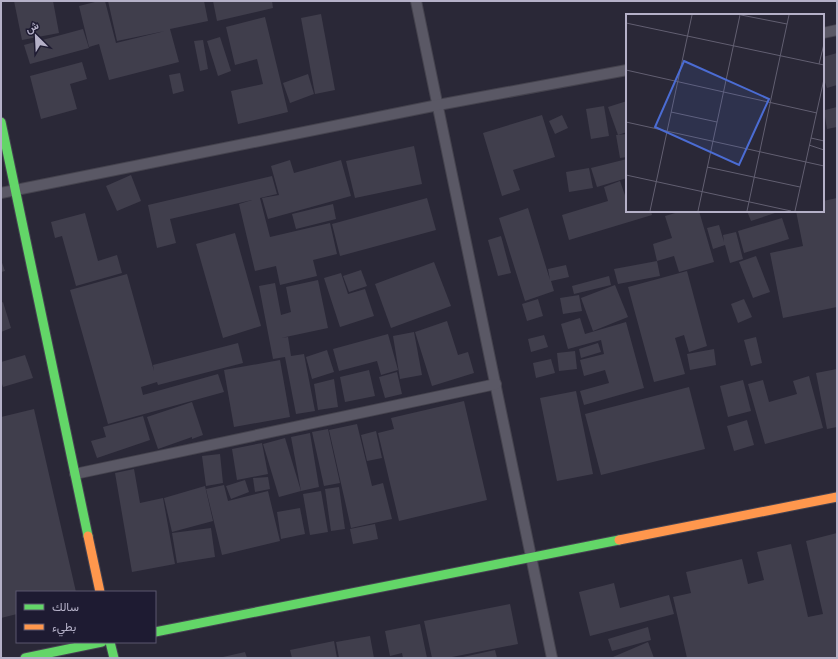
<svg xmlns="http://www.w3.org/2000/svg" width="838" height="659" font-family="Manrope,Vazirmatn,sans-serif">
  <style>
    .building { fill: #403e4c }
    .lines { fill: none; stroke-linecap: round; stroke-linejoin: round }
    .lane-casing { stroke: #45434e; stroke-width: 12 }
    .fast-casing { stroke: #454351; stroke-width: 11 }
    .slow-casing { stroke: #454351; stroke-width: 11 }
    .lane { stroke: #5a5865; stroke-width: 10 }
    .fast { stroke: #63d668; stroke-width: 9 }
    .slow { stroke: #ff974d; stroke-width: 9 }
    .inset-road { fill: none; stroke: #625f71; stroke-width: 1 }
    .view { fill: #4b6cd3; fill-opacity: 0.15; stroke: #4b6cd3; stroke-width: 2 }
    .inset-edge { fill: none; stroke: #b5b1c8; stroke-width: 2 }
  </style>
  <rect width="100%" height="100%" fill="#2a2837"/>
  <!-- building -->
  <g class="building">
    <polygon points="14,1 53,1 59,33 22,40"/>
    <polygon points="99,1 105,1 116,43 165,31 117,41 108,1 204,1 208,21 170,29 179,62 109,80 99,44 89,47 79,6"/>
    <polygon points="213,1 272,1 273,8 217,21"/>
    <polygon points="321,14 335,90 315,94 301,18"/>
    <polygon points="265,17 288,112 238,124 231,91 263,84 257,59 235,65 226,27"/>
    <polygon points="83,29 89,48 30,64 24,45"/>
    <polygon points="220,37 231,71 218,76 207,41"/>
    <polygon points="203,40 208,69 200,71 194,41"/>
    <polygon points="837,53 837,85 827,88 823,77 823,57"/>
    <polygon points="82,62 87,79 70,84 77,109 41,119 30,76"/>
    <polygon points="180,73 184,91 173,94 169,75"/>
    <polygon points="308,74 314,94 290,103 283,83"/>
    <polygon points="627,101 627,132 618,135 608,107"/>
    <polygon points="823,105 825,110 837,107 837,127 827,129"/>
    <polygon points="604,106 609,136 591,139 586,109"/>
    <polygon points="542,115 555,157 513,170 520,190 502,196 483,133"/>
    <polygon points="562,115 568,128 555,134 549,121"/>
    <polygon points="627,134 627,157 620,158 616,135"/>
    <polygon points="414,146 422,184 355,198 346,161"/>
    <polygon points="627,159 627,178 597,187 591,168"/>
    <polygon points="290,160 294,173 341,160 351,196 268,219 262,198 279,195 271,166"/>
    <polygon points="589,168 593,188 569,192 566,172"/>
    <polygon points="131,175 141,201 117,211 106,186"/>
    <polygon points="272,176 277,194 260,198 270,237 330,223 337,254 313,260 317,276 280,285 276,266 255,271 239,204 252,200 170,219 176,243 157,248 148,205"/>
    <polygon points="620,181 627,201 627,211 651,211 652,215 569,240 562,215 608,201 604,187"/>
    <polygon points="427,198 436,230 340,256 332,224"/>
    <polygon points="837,198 837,307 783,318 770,253 803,246 796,211 823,211 823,201"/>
    <polygon points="333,204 336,219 296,229 292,214"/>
    <polygon points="528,208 550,280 548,269 566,265 569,277 551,281 554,291 525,301 499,218"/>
    <polygon points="682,211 699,211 714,262 679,272 674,256 657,261 653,244 672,238 665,216"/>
    <polygon points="747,211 781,211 751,221"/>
    <polygon points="85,213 98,261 117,255 122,273 76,286 62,236 55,238 51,222"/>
    <polygon points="782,218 789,239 744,253 738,231"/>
    <polygon points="719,225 724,242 723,235 736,232 743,259 730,263 725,245 713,249 707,228"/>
    <polygon points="235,233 261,326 223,338 196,244"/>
    <polygon points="501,236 511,273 498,276 488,240"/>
    <polygon points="756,256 770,292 753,298 739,262"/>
    <polygon points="1,260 5,271 1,272"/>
    <polygon points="657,261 660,276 618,284 614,269"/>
    <polygon points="434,262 451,306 391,328 375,284"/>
    <polygon points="361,270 367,286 349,292 343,276"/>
    <polygon points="687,271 707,346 689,352 684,335 675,338 685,374 654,382 628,287"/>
    <polygon points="341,273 348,294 365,289 374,316 340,327 324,278"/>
    <polygon points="127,274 154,371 153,365 238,343 243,363 158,385 157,382 141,387 143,395 218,374 224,392 108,424 70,290"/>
    <polygon points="609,276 611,285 574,294 572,286"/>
    <polygon points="318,280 328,328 281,338 288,337 291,356 304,354 315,411 296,414 285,357 273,359 259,286 275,283 281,315 291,312 286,287"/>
    <polygon points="615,285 628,317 593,331 581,298"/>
    <polygon points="579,295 582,311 563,314 560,298"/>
    <polygon points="538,299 543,316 527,321 522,304"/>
    <polygon points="744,299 752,317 738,323 731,304"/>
    <polygon points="3,302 11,328 1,332 1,303"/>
    <polygon points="580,318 585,334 626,322 644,388 584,405 580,391 609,383 605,370 584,376 580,360 604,354 601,340 568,349 561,324"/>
    <polygon points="447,321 458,355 468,352 474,373 432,386 415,332"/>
    <polygon points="414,332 422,375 400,379 393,336"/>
    <polygon points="388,334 398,370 381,375 377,361 339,371 333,349"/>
    <polygon points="544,335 548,347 531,352 528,339"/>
    <polygon points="756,337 762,363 751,366 744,340"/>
    <polygon points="598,343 601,352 581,358 579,349"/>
    <polygon points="714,349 716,365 690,370 687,354"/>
    <polygon points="327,350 334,372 312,379 306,357"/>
    <polygon points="575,351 577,369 559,371 557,353"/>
    <polygon points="25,355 33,378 3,387 1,381 1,362"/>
    <polygon points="551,359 555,373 536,378 533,363"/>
    <polygon points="280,360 290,417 234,427 224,370"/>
    <polygon points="837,369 837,427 827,429 816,373"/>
    <polygon points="369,370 375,396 345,402 340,377"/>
    <polygon points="397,372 402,394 385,398 379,377"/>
    <polygon points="809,376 823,428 765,444 748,384 763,380 769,402 797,394 793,381"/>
    <polygon points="334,379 338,407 318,410 314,384"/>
    <polygon points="743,380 751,411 728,417 720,386"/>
    <polygon points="689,387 705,449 601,475 585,414"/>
    <polygon points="576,391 593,474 557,481 540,398"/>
    <polygon points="464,401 487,500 399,521 378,433 394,429 391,418"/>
    <polygon points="192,402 203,435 192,439 192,437 158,449 147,417"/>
    <polygon points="34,409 76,592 17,592 17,614 1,618 1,417"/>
    <polygon points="143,416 150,440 97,458 91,441 106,437 103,427"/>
    <polygon points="747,420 754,445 734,451 727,426"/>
    <polygon points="357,424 372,486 383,483 392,519 351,528 329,430"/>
    <polygon points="328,429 340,483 324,486 312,432"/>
    <polygon points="376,431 382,458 367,461 361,435"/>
    <polygon points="310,433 319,487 301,491 291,437"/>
    <polygon points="285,438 301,491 279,497 263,444"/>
    <polygon points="262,443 268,474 237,480 232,449"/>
    <polygon points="220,454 223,483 206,486 202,456"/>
    <polygon points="134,469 140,503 163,498 175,564 132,572 115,473"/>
    <polygon points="268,477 270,489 255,492 253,478"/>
    <polygon points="245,480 249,492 231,499 226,486"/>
    <polygon points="224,485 228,501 268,491 280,541 222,555 206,489"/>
    <polygon points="205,486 213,521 172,532 164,498"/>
    <polygon points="339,487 345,529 331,531 325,489"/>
    <polygon points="321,491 328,532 310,535 303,494"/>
    <polygon points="300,508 305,534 281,539 277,512"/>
    <polygon points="375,524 378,539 353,544 350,529"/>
    <polygon points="211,528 215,557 177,563 172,533"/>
    <polygon points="837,533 837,658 687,658 673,597 691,593 686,572 742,559 748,584 764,580 757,552 791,544 808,617 823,614 806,541"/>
    <polygon points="614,583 620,608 669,595 674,614 590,636 579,592"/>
    <polygon points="510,604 518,644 447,658 432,658 424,621"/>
    <polygon points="420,624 427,658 403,658 402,653 390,656 385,631"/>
    <polygon points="648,627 651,640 612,651 608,639"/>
    <polygon points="370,636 374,658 339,658 336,642"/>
    <polygon points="334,641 337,658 292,658 290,650"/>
    <polygon points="648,642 654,658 613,658 613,657"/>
    <polygon points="495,650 497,658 463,658 463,657"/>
    <polygon points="245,652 247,658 223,658 223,657"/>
  </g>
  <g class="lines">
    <defs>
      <g id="lane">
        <polyline points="416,1 552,658"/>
        <polyline points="823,33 837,30"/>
        <polyline points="1,193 438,105 627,70"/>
        <polyline points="75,474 496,384"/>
      </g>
      <g id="fast">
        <polyline points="1,122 88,536"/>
        <polyline points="155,632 619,540"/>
        <polyline points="110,642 114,658"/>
        <polyline points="25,658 102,642"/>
      </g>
      <g id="slow">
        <polyline points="88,536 100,592"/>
        <polyline points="619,540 837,497"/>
      </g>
    </defs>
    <!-- lane casing -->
    <use href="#lane" class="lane-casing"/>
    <!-- fast casing -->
    <use href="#fast" class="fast-casing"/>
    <!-- slow casing -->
    <use href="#slow" class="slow-casing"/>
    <!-- lane -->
    <use href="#lane" class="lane"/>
    <!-- fast -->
    <use href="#fast" class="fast"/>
    <!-- slow -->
    <use href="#slow" class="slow"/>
  </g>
  <!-- overview -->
  <g transform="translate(626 14)">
    <rect width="198" height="198" fill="#2a2837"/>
    <path class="inset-road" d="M115,1L161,10M0,9L198,51M193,50L198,30M0,56L191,99M45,98L91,108M0,108L198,152M185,124L198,127M183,131L198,136M81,153L174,173M0,161L165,197M24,197L66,1M72,197L114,1M121,197L163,1M169,197L198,65"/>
    <path class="view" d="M58,47L143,85L113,151L29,113Z"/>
    <rect width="198" height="198" class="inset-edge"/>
  </g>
  <!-- border -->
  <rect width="838" height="659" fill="none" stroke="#b5b1c8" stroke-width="4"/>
  <!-- legend -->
  <rect x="16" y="591" width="140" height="52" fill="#1e1b32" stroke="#5a576e"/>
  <rect x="24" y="604" width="20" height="6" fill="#63d668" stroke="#5a576e"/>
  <text x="52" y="611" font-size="12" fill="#b5b1c8">سالك</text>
  <rect x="24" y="624" width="20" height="6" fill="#ff974d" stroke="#5a576e"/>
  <text x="52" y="631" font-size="12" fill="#b5b1c8">بطيء</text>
  <!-- north arrow -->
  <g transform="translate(36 36) rotate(336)" stroke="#1e1b32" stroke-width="3" paint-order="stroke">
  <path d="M0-3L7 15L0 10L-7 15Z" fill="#b5b1c8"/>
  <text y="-6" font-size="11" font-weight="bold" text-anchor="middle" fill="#b5b1c8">ش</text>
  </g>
</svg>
